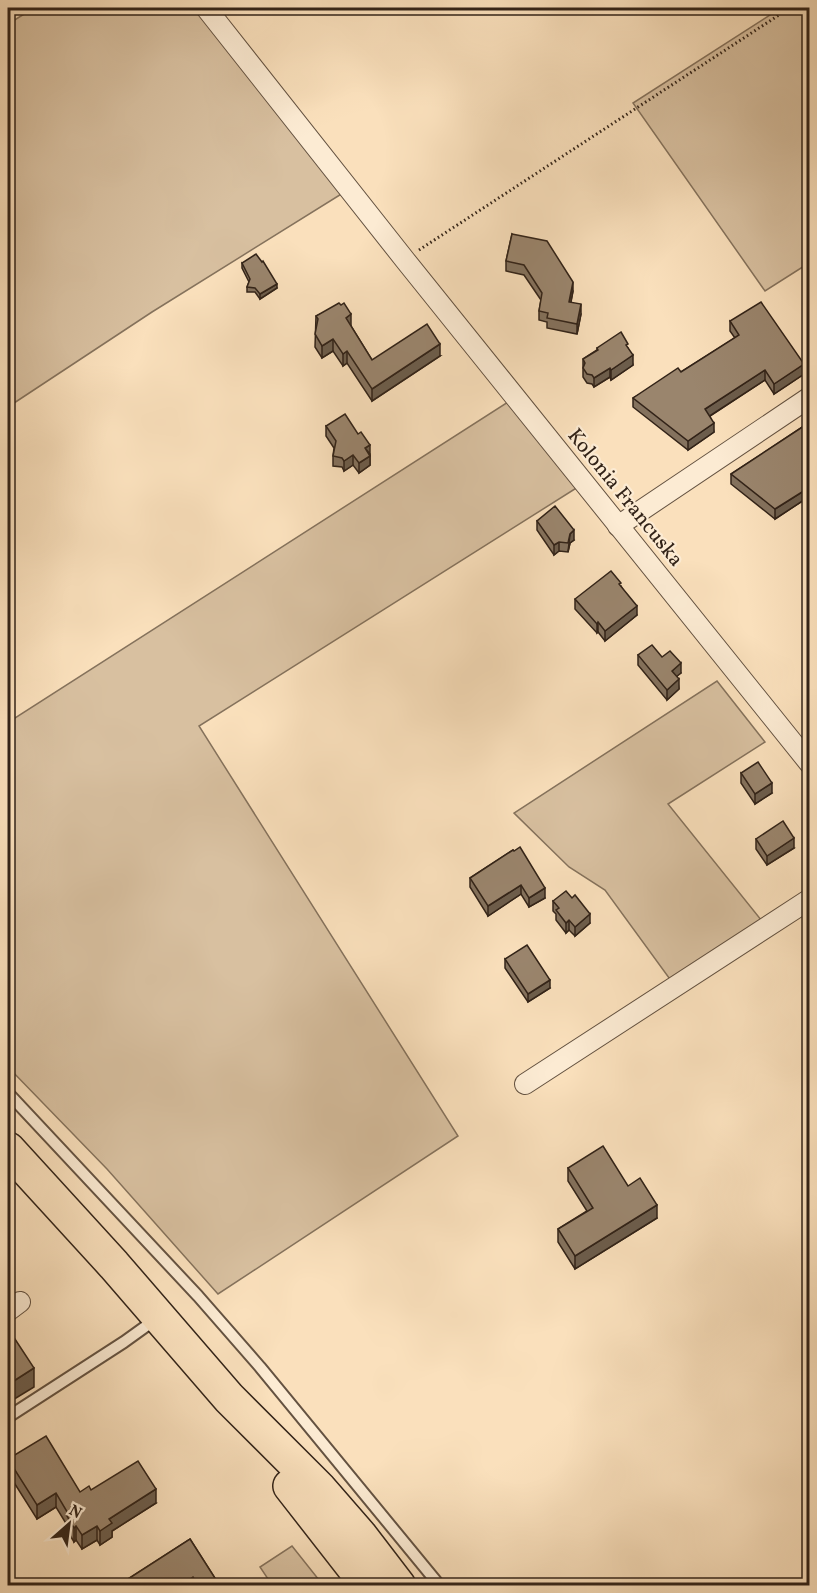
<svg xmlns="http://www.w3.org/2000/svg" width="817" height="1593" font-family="Vollkorn,serif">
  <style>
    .green { fill: #d8c0a0; stroke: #85725c; stroke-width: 1.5 }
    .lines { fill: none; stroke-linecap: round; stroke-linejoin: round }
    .service-casing { stroke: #645241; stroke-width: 14 }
    .minor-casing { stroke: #645241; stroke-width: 22 }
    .trunk-casing { stroke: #322318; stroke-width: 36 }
    .path { stroke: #322318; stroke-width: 3; stroke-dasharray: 1.5 3; stroke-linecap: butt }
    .service { stroke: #fcebd3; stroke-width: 10 }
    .minor { stroke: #fcebd3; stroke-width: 20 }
    .trunk { stroke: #fae0bc; stroke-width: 33 }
    .wall { fill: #84725e; stroke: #322318; stroke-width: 1.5 }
    .shaded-wall { fill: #6c5d4c; stroke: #322318; stroke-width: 1.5 }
    .building { fill: #9a856d; stroke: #322318; stroke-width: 1.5 }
    .labels { text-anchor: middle; stroke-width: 4.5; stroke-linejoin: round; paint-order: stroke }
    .street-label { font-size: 21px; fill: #322318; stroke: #fcebd3 }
  </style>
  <rect width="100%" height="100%" fill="#fae0bc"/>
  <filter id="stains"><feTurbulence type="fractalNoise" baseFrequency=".00333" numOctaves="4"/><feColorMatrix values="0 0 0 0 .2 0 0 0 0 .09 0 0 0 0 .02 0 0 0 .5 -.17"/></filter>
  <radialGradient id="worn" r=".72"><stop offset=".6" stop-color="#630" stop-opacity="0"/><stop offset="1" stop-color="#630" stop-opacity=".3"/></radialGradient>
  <!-- green -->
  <g class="green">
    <polygon points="34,8 196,8 343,193 152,312 8,407 8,24"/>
    <polygon points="781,8 809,8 809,263 765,291 633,103"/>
    <polygon points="508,402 578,487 199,726 458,1136 218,1294 107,1169 8,1067 8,713 12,720"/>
    <polygon points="717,681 765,742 668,804 762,921 672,982 605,890 569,867 514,813"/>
    <polygon points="292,1546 323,1585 272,1585 260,1567"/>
  </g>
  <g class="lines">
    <defs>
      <g id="service">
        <polyline points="8,1093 198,1296 260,1367 440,1586"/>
        <polyline points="8,1417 124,1342 156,1319"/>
      </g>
      <g id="minor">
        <polyline points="206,8 405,260 810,764"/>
        <polyline points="618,526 810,397"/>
        <polyline points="525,1084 810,899"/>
        <polyline points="8,1311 20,1302"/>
      </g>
      <g id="trunk">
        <polyline points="8,1149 114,1265 229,1398 320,1489 360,1535 399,1586"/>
        <polyline points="290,1486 368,1586"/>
      </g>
    </defs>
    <!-- service casing -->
    <use href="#service" class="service-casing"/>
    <!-- minor casing -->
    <use href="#minor" class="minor-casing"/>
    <!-- trunk casing -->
    <use href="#trunk" class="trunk-casing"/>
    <!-- path -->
    <polyline class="path" points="419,250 779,15"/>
    <!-- service -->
    <use href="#service" class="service"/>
    <!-- minor -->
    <use href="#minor" class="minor"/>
    <!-- trunk -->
    <use href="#trunk" class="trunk"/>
  </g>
  <!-- wall -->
  <g class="wall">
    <polygon points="512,234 573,291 571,302 581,314 577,334 547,328 547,322 539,320 539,311 541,300 524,275 506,271 506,261"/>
    <polygon points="242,263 277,288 260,299 255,292 247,292 247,287 249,282 242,268"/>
    <polygon points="341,305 351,326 372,360 440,356 372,401 347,363 343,366 333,351 322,358 315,347 316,316"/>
    <polygon points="730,321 804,374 774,394 765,380 710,416 714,432 688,450 633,407 633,398 681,372 735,338 730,331"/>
    <polygon points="597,348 628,348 633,365 611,380 610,377 594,387 592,384 587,383 583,377 583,359 597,350"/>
    <polygon points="810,422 810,496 775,519 731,484 731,474"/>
    <polygon points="326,426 370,454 370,465 359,473 353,465 344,471 342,467 333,466 333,456 334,448 326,436"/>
    <polygon points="537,521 574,540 570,543 568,552 559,551 554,555 537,530"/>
    <polygon points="621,586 637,615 605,641 598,632 597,633 575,609 575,599"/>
    <polygon points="638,655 662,657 681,673 677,676 679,689 667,700 638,665"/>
    <polygon points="741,773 772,793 755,804 741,783"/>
    <polygon points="756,839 794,848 767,865 756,849"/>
    <polygon points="513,850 545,898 529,907 521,894 488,916 470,887 470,878"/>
    <polygon points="553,901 590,923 575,936 569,930 566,933 556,920 556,914 553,911"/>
    <polygon points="505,959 550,988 528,1002 505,968"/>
    <polygon points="568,1168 628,1186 657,1218 575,1269 558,1242 558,1229 587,1211 568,1181"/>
    <polygon points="8,1459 80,1492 91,1490 156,1503 112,1531 112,1537 100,1545 97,1540 82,1549 76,1540 74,1542 67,1530 67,1525 56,1507 37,1519 8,1473"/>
    <polygon points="190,1539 220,1586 117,1586"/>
  </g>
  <!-- shaded-wall -->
  <g class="shaded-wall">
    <polygon points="573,282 573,291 569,311 569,302"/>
    <polygon points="277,284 277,288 260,299 260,294"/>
    <polygon points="581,304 581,314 577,334 577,324"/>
    <polygon points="351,314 351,326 346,330 346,318"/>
    <polygon points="333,339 333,351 322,358 322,346"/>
    <polygon points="440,344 440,356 372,401 372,389"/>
    <polygon points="347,351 347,363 343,366 343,354"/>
    <polygon points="633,355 633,365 611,380 611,370"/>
    <polygon points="804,364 804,374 774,394 774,384"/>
    <polygon points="610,368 610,377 594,387 594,378"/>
    <polygon points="765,370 765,380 705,419 705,409"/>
    <polygon points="714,423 714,432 688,450 688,441"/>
    <polygon points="370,445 370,454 365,448"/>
    <polygon points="353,455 353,465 344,471 344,461"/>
    <polygon points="370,456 370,465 359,473 359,463"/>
    <polygon points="810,487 810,496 775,519 775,509"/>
    <polygon points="574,530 574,540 570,543 568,552 570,534"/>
    <polygon points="559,542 559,551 554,555 554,545"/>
    <polygon points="637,606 637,615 605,641 605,631"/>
    <polygon points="598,622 598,632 597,633 597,624"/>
    <polygon points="681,663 681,673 672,680 672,671"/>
    <polygon points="679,679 679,689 667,700 667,690"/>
    <polygon points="772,783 772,793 755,804 755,794"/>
    <polygon points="794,838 794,848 767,865 767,856"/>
    <polygon points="521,885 521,894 488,916 488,906"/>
    <polygon points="545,888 545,898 529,907 529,898"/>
    <polygon points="590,914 590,923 575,936 575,927"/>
    <polygon points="569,920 569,930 566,933 566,923"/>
    <polygon points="550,980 550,988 528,1002 528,994"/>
    <polygon points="657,1205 657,1218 575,1269 575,1256"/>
    <polygon points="34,1368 34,1387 11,1401 11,1404 8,1406 8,1387 9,1384"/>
    <polygon points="156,1489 156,1503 112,1531 112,1537 100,1545 100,1531 109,1519"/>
    <polygon points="56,1493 56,1507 37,1519 37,1505"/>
    <polygon points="76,1526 76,1540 74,1542 74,1528"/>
    <polygon points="97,1526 97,1540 82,1549 82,1535"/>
    <polygon points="193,1577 193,1586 180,1586"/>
  </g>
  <!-- building -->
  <g class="building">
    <polygon points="512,234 547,241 573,282 569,302 581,304 577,324 547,318 548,313 539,311 542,293 524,265 506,261"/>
    <polygon points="256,254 262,262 263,261 277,284 260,294 255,288 247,287 250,279 242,263"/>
    <polygon points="761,302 804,364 774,384 765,370 705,409 714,423 688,441 633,398 678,368 681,372 739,335 730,321"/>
    <polygon points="339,303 341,305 344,303 351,314 346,318 372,360 427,324 440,344 372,389 347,351 343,354 333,339 322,346 315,334 318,319 316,316"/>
    <polygon points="621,332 628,344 626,345 633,355 611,370 610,368 594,378 592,375 587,374 583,368 585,363 583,359 598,350 597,348"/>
    <polygon points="345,414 358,434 361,432 370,445 365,448 370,456 359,463 353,455 344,461 342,458 333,456 336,441 326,426"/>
    <polygon points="810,422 810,487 775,509 731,474"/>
    <polygon points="555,506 574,530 570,534 568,543 559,542 554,545 537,521"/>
    <polygon points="611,571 621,583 619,584 637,606 605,631 598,622 597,624 575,599"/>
    <polygon points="652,645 662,657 670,651 681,663 672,671 679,679 667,690 638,655"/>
    <polygon points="758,762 772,783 755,794 741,773"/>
    <polygon points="783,821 794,838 767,856 756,839"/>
    <polygon points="520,847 545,888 529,898 521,885 488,906 470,878 513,850 514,851"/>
    <polygon points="566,891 572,898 575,895 590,914 575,927 569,920 566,923 556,910 559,908 553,901"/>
    <polygon points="527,945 550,980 528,994 505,959"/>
    <polygon points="603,1146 628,1186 640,1178 657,1205 575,1256 558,1229 593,1208 568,1168"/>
    <polygon points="11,1333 34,1368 9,1384 11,1385 8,1387 8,1335"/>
    <polygon points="46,1436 80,1492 89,1486 91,1490 138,1461 156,1489 109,1519 112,1523 100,1531 97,1526 82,1535 76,1526 74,1528 67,1516 69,1515 56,1493 37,1505 8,1459"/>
    <polygon points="190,1539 220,1586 199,1586 193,1577 180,1586 117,1586"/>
    <polygon points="232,1579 237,1586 222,1586"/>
  </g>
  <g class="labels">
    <!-- street labels -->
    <g class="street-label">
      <text transform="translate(626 497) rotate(51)" y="7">Kolonia Francuska</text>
    </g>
  </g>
  <!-- margin -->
  <rect width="817" height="1593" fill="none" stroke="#fae0bc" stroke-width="30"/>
  <rect x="9" y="9" width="799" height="1575" fill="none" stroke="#322318" stroke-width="3"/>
  <rect x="15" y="15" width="787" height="1563" fill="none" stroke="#322318" stroke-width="1.5"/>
  <!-- north arrow -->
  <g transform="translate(69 1524) rotate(28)" stroke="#fcebd3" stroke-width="4.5" paint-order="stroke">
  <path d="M0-4.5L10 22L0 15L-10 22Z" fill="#322318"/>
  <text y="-9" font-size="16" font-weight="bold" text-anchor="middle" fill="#322318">N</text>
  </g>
  <rect width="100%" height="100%" filter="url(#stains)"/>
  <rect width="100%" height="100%" fill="url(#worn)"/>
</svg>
